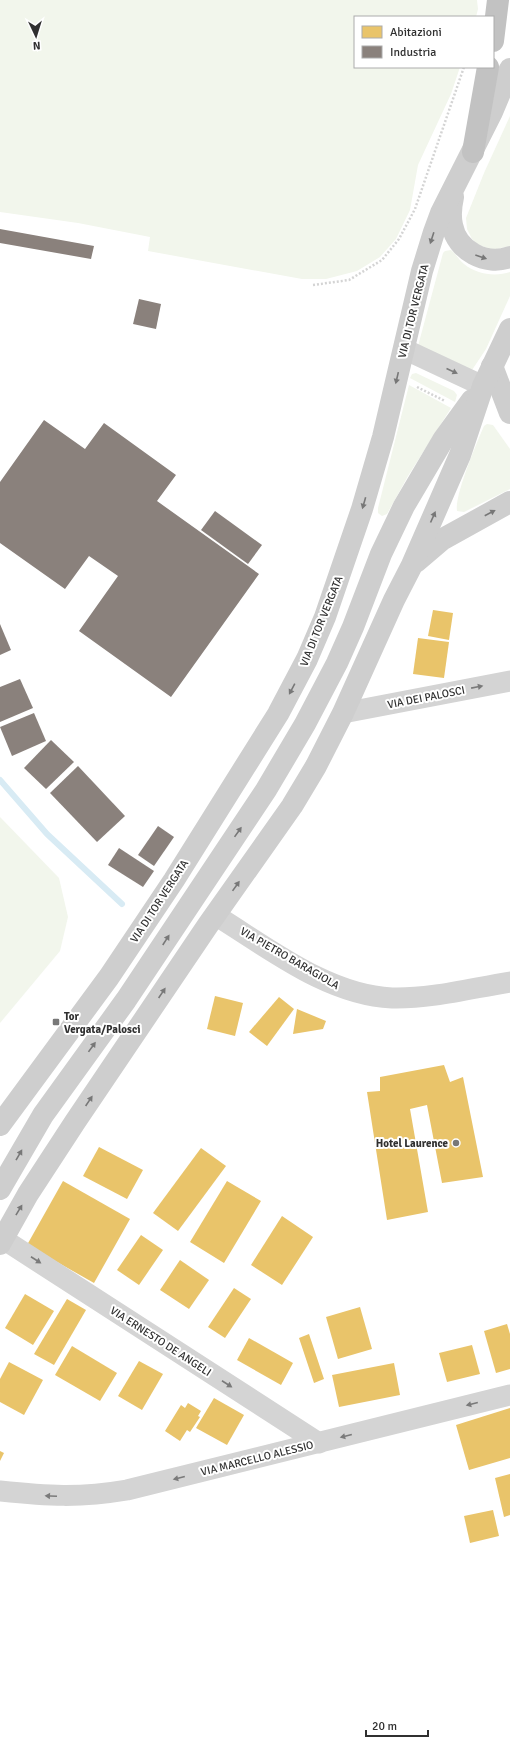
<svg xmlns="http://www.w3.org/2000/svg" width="510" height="1754" font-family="Signika,sans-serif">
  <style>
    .green { fill: #f2f6ec }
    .homes { fill: #e9c46a }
    .industry { fill: #8a817c }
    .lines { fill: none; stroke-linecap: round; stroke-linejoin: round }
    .stream { stroke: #d8ebf4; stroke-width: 6 }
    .path { stroke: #d4d4d4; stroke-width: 2.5; stroke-dasharray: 2 2; stroke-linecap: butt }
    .street { stroke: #d4d4d4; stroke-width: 21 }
    .secondary { stroke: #cecece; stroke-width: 22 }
    .highway { stroke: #c2c2c2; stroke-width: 22 }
    .oneway { fill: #777 }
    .oneway2 { fill: #7a7a7a }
    .poi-dot { fill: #787878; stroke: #fff; stroke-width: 1.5 }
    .labels { text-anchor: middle; stroke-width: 4; stroke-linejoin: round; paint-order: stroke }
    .street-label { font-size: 11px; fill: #303030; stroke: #fff }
    .poi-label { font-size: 11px; font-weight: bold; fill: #303030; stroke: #fff; text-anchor: start }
  </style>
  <rect width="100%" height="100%" fill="#fff"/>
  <!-- green -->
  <g class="green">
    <polygon points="0,0 477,0 478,9 476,17 355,17 355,67 460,67 451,94 418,165 410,210 396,239 380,257 357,271 326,279 302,279 148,251 150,237 78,223 0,212"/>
    <polygon points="510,116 510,246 492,250 477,244 472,239 467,229 466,218 484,173"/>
    <path d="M451,250C456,254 459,260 464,264C476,274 495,277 510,272V296L486,349L472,370L418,346L443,253L445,251Z"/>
    <polygon points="416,373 454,391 457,395 455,402 410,378 412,374"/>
    <polygon points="409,385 451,408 408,476 387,514 382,516 378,513 378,508"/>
    <path d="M487,424L493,425L510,449V489L464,512L457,511C454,496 477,442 484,426Z"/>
    <polygon points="0,817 59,878 68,917 60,951 0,1023"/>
  </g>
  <!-- homes -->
  <g class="homes">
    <polygon points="433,610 453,613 449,640 428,636"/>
    <polygon points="418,638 449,642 444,678 413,674"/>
    <polygon points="215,996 243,1003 235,1036 207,1029"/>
    <polygon points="279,997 294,1009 267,1046 249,1032"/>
    <polygon points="297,1009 326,1021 323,1029 293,1034"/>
    <polygon points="444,1065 450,1082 463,1077 483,1177 442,1183 427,1105 410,1109 428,1212 387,1220 367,1092 380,1091 380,1077"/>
    <polygon points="99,1147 143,1170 127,1199 83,1176"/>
    <polygon points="201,1148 226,1166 178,1231 153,1213"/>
    <polygon points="63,1181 130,1219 94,1283 27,1245"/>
    <polygon points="227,1181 261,1201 224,1263 190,1242"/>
    <polygon points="282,1216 313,1237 282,1285 251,1265"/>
    <polygon points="141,1235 163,1250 139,1285 117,1270"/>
    <polygon points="180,1260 209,1280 189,1309 160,1290"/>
    <polygon points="234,1288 251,1299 225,1338 208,1327"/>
    <polygon points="25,1294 54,1311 33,1345 5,1328"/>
    <polygon points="67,1299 86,1310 54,1365 34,1354"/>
    <polygon points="360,1307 372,1349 338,1359 326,1317"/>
    <polygon points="507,1324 510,1334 510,1369 496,1373 484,1331"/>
    <polygon points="309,1334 324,1379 314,1383 299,1338"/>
    <polygon points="249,1338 293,1363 281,1385 237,1360"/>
    <polygon points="472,1345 480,1374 447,1382 439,1353"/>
    <polygon points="72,1346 117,1373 100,1401 55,1375"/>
    <polygon points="139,1361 163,1374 142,1410 118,1396"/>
    <polygon points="9,1362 43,1380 24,1415 0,1402 0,1379"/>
    <polygon points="394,1363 400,1395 339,1407 332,1375"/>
    <polygon points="214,1398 244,1415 227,1445 196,1428"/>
    <polygon points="188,1403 201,1411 198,1416 200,1417 190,1432 187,1430 180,1441 165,1431 181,1405 185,1408"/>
    <polygon points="510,1408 510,1458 469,1470 456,1425"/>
    <polygon points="0,1451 4,1453 0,1461"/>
    <polygon points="510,1474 510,1515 504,1517 495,1478"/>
    <polygon points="493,1510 499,1536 470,1543 464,1516"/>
  </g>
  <!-- industry -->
  <g class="industry">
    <polygon points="0,229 94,246 91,259 0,243"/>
    <polygon points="139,299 161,304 156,329 133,324"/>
    <polygon points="44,420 85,449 104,423 176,475 157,501 259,574 171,697 79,631 118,576 89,556 65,589 0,543 0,482"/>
    <polygon points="215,511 262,545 248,564 201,530"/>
    <polygon points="0,624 11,650 0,655"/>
    <polygon points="20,679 33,708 0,722 0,687"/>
    <polygon points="34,713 46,741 12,756 0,727"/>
    <polygon points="51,740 74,762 46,789 24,768"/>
    <polygon points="78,766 125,816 97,842 50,793"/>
    <polygon points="158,826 174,837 154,866 138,855"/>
    <polygon points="119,848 154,871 143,887 108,865"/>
  </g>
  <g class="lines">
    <!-- stream -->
    <polyline class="stream" points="0,780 47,834 122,904"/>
    <!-- path -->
    <g class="path">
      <polyline points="313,285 349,280 382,260 399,239 415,209 464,67"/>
      <polyline points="417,387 445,401"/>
    </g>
    <!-- street -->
    <g class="street">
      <polyline points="404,349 483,386"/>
      <polyline points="343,713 510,681"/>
      <path d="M215,915C269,948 327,995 392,998C431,999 472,988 510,982"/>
      <polyline points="3,1239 319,1443"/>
      <path d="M0,1491C47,1496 80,1498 127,1490L510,1395"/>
    </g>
    <!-- secondary -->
    <g class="secondary">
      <path d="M453,197C451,206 450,216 452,225C457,251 486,266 510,257"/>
      <polyline points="492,366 510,413"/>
      <polyline points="416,562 443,539 510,502"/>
      <polyline points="0,1125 109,977 174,880 278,714 307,659 325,617 362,509 383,437 422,271 434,232 441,213 492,112 510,69"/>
      <polyline points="0,1189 43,1115 126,1000 266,790 305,724 337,663 353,627 381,554 404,506 443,440 472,400"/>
      <polyline points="0,1244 28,1194 75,1122 208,925 292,806 316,766 343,713 394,600 412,565 460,455 483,386 510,329"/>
    </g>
    <!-- highway -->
    <g class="highway">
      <polyline points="493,41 498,0"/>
      <polyline points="473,152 488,67"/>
    </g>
  </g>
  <!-- one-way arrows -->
  <defs><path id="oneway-solid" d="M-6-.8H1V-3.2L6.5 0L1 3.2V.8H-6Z"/></defs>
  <g class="oneway">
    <use href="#oneway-solid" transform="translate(432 238) rotate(108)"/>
    <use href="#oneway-solid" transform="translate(481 257) rotate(19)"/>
    <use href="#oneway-solid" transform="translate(397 378) rotate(103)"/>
    <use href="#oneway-solid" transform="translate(364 503) rotate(106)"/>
    <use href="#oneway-solid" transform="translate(490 513) rotate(-28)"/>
    <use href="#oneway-solid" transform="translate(433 517) rotate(-66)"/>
    <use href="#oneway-solid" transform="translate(292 689) rotate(118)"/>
    <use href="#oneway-solid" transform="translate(238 832) rotate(-55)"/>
    <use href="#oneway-solid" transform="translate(236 886) rotate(-55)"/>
    <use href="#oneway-solid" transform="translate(166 940) rotate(-57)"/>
    <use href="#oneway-solid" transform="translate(162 993) rotate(-56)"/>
    <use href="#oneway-solid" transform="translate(92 1047) rotate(-54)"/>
    <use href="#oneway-solid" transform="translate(89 1101) rotate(-56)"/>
    <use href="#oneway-solid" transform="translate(19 1155) rotate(-60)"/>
    <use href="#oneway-solid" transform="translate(19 1210) rotate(-59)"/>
  </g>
  <g class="oneway2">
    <use href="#oneway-solid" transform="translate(452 371) rotate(24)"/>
    <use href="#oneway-solid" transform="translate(477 687) rotate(-11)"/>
    <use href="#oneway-solid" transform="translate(36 1260) rotate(33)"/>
    <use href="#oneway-solid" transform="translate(227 1384) rotate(33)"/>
    <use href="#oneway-solid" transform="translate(472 1404) rotate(166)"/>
    <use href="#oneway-solid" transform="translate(346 1436) rotate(166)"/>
    <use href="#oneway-solid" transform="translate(179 1478) rotate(166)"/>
    <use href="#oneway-solid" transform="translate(51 1496) rotate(-177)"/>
  </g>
  <!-- markers -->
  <g class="poi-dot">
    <rect x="52" y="1018" width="8" height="8" rx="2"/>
    <circle cx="456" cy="1143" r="4"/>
  </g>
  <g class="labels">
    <!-- street labels -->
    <g class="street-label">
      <text transform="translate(413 311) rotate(-76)" y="4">VIA DI TOR VERGATA</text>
      <text transform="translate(321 621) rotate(-68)" y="4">VIA DI TOR VERGATA</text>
      <text transform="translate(426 697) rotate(-11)" y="4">VIA DEI PALOSCI</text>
      <text transform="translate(159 901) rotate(-57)" y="4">VIA DI TOR VERGATA</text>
      <text transform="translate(290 958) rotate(30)" y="4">VIA PIETRO BARAGIOLA</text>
      <text transform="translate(161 1341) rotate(33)" y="4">VIA ERNESTO DE ANGELI</text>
      <text transform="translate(257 1458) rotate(-14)" y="4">VIA MARCELLO ALESSIO</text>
    </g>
    <!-- poi labels -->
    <g class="poi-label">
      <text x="64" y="1020">Tor<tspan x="64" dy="13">Vergata/Palosci</tspan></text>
      <text x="448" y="1147" text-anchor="end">Hotel Laurence</text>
    </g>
  </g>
  <!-- legend -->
  <rect x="354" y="16" width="140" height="52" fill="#ffffff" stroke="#acacac"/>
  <rect x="362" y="26" width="20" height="12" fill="#e9c46a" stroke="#acacac"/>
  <text x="390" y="36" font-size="12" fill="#303030">Abitazioni</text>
  <rect x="362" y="46" width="20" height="12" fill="#8a817c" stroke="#acacac"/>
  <text x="390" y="56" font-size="12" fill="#303030">Industria</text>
  <!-- north arrow -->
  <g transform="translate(36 36) rotate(176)" stroke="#ffffff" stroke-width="3" paint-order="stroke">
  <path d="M0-3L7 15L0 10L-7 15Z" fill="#303030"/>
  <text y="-6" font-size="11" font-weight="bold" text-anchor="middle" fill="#303030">N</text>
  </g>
  <!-- scale -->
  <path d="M366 1730v6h62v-6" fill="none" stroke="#303030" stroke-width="2"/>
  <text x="372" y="1730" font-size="12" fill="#303030" stroke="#ffffff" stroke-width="3" paint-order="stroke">20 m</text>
</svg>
